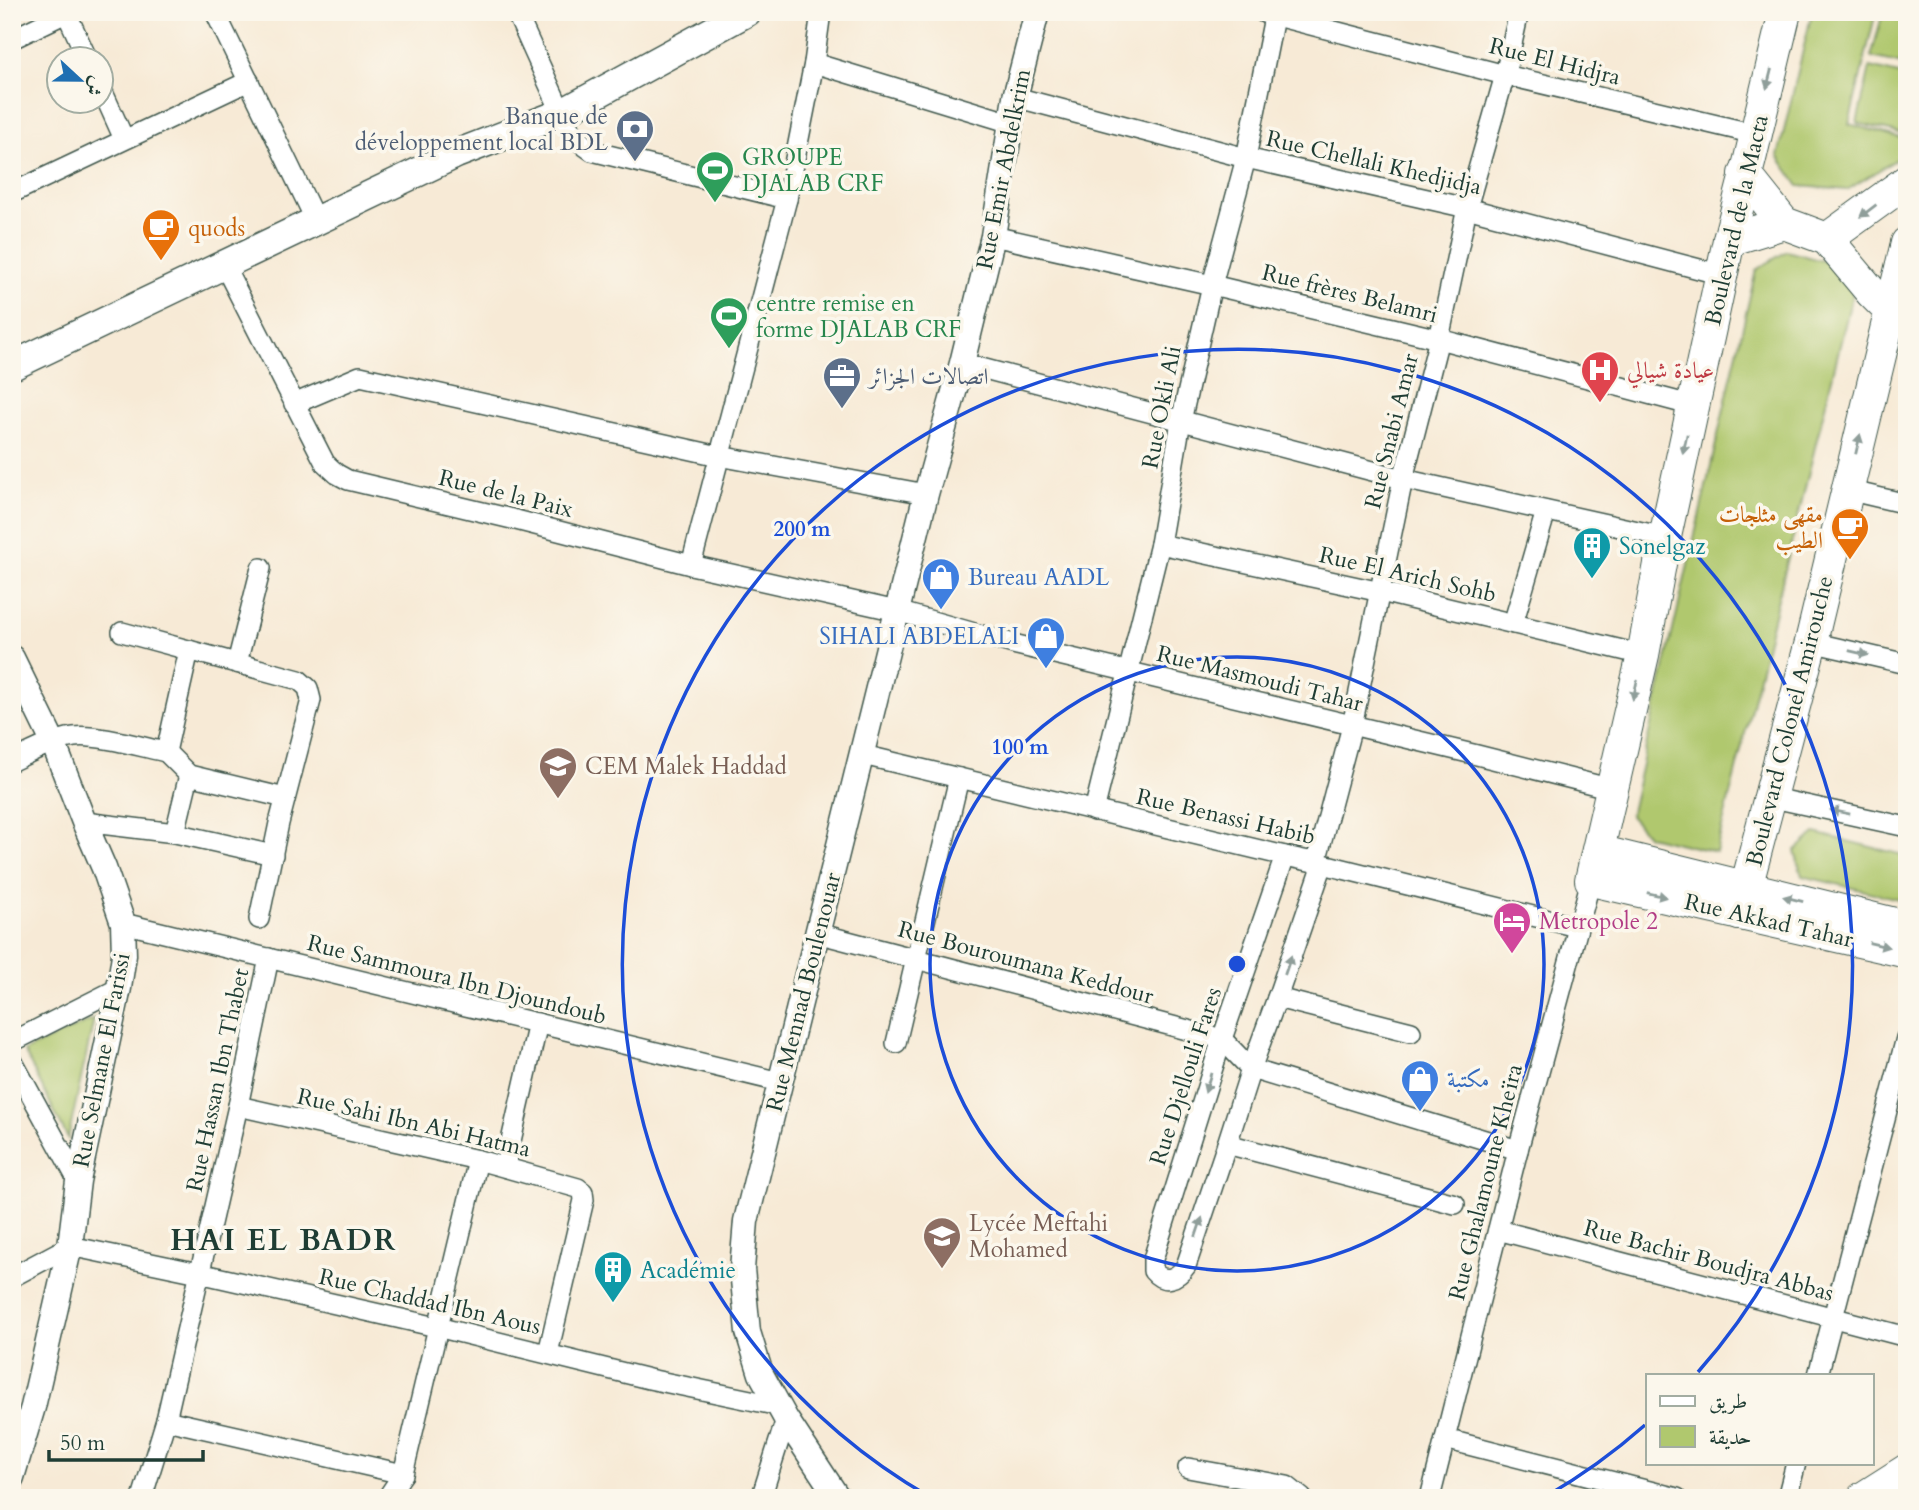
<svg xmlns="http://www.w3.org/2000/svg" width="1919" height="1510" font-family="Cardo,Amiri,serif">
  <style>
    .green { fill: #b0c86e; stroke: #688251; stroke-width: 2 }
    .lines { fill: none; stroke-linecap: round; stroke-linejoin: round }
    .minor-casing { stroke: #3f574c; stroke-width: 22 }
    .tertiary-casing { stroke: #3f574c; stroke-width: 27 }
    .secondary-casing { stroke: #3f574c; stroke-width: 31 }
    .primary-casing { stroke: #3f574c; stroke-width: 34 }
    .minor { stroke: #fff; stroke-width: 19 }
    .tertiary { stroke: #fff; stroke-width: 24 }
    .secondary { stroke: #fff; stroke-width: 28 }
    .primary { stroke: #fff; stroke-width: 32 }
    .oneway { fill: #8f9e9a }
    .ring { fill: none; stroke: #1d4ed8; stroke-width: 3.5 }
    .labels { text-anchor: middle; stroke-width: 7; stroke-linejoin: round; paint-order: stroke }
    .street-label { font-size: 23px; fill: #1f3d34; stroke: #fbf7ec }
    .service-label { font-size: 23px; fill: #4e5e75; stroke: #fbf7ec; text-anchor: end }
    .leisure-label { font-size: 23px; fill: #27864d; stroke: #fbf7ec; text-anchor: start }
    .food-label { font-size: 23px; fill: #c56008; stroke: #fbf7ec; text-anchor: start }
    .health-label { font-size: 23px; fill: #be3a42; stroke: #fbf7ec; text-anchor: start }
    .culture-label { font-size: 23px; fill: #0d838f; stroke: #fbf7ec; text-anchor: start }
    .shop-label { font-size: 23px; fill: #366cbe; stroke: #fbf7ec; text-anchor: start }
    .education-label { font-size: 23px; fill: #785e54; stroke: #fbf7ec; text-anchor: start }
    .hotel-label { font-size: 23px; fill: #b23c85; stroke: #fbf7ec; text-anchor: start }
    .district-label { font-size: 30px; font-weight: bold; letter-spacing: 2px; fill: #1f3d34; stroke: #fbf7ec }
    .centre { fill: #1d4ed8; stroke: #fbf7ec; stroke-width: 3.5 }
    .ring-label { font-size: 21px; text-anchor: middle; font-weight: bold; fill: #1d4ed8; stroke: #fbf7ec; stroke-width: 7; stroke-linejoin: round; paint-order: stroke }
  </style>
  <rect width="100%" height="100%" fill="#fbf7ec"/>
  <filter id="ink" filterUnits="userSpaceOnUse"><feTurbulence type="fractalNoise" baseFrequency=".0143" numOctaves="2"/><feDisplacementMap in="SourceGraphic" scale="14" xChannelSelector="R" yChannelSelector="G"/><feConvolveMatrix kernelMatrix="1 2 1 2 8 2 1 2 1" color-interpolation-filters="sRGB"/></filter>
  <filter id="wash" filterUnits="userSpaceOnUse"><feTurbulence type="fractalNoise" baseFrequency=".00686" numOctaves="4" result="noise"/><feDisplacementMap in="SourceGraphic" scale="28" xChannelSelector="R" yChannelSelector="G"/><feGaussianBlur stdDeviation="1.57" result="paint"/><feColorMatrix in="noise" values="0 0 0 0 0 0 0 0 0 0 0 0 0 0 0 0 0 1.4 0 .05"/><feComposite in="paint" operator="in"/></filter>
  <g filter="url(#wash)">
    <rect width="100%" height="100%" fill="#f7ead6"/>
    <!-- green -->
    <g class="green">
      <polygon points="1812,12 1876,12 1849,124 1905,139 1900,157 1847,190 1799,186 1778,156"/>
      <polygon points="1883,12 1907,12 1907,65 1871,57"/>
      <polygon points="1870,67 1907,76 1907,120 1903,134 1857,123"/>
      <polygon points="1787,251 1834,264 1853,292 1716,852 1648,836 1630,816 1756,270"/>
      <polygon points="1815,833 1907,856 1907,901 1802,876 1795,851"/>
      <polygon points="94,1019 68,1139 24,1051"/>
    </g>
  </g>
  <g filter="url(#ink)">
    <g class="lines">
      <defs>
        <g id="minor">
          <polyline points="66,12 88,60"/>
          <polyline points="215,12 316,221"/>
          <path d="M516,12L568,127C575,136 582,145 592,151L787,199"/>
          <polyline points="1264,13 1505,75 1755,134"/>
          <polyline points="12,39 66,13"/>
          <polyline points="814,63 1011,123"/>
          <polyline points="102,90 124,139"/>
          <polyline points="1015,97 1246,158 1467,208 1722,275"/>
          <polyline points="12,193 249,81"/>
          <polyline points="993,236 1212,285 1439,339 1694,406"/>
          <polyline points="224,265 325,463 337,474 348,480 512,519 691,565 897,611 1013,644 1477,755 1612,789"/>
          <polyline points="962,363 1403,479 1665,537"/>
          <polyline points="294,404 360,376 719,456 926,494"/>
          <polyline points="1847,490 1907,504"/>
          <polyline points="1160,544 1381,592 1643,655"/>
          <polyline points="691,565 787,199 814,63 821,12"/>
          <polyline points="1513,624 1546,511"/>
          <polyline points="122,632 299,680 308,688 311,700 279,823 259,919"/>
          <polyline points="1811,642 1907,664"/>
          <polyline points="237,663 261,568"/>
          <polyline points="166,752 189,775 285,798"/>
          <polyline points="863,755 1285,856 1323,864 1577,927"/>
          <path d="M12,761C32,752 52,740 74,737C96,734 142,747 166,752L189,650"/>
          <polyline points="1769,797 1907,827"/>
          <polyline points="1094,811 1160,544 1181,421 1212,285 1246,158 1275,12"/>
          <polyline points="84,822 175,833 273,855"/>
          <polyline points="175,833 189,775"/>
          <path d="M1285,856L1222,1039L1153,1259V1271C1164,1284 1177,1279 1186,1266L1227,1144L1251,1069L1277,998L1323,864"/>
          <polyline points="1316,862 1352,726 1403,479 1439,339 1467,208 1505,75 1519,12"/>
          <polyline points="123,923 780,1082"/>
          <polyline points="817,933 1222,1039 1251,1069 1518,1150"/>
          <polyline points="1277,998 1411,1032"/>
          <polyline points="12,1042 119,988"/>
          <polyline points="896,1043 959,778"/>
          <polyline points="12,1060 78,1181"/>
          <polyline points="238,1106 478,1160 578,1188 583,1192 584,1200 548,1353"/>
          <polyline points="1227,1144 1455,1204"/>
          <polyline points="505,1167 538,1023"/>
          <polyline points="1498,1230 1907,1337"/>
          <polyline points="12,1277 70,1246 199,1273 437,1327 649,1379 779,1406"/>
          <polyline points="1818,1375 1906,1038"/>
          <polyline points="166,1420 403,1474"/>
          <polyline points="1445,1439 1677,1498"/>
          <polyline points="1188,1468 1287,1486 1302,1498"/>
          <polyline points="142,1498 166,1420 238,1106 269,958"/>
          <polyline points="387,1498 403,1474 478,1160"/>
          <polyline points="761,1498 786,1419"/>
          <polyline points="1430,1498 1518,1150 1591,880"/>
          <polyline points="1787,1498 1796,1463"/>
        </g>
        <g id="tertiary">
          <polyline points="12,658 53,742 84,822 104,868 123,923 124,955 119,988 78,1181 70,1246 33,1407 12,1477"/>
          <polyline points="838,1498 786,1419 761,1374 748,1332 742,1269 746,1221 926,494 962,363 993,236 1015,97 1037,12"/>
        </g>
        <polyline id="secondary" points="12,366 456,154 562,113 747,12"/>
        <g id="primary">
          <polyline points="1785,12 1750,159 1729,240 1665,537 1643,655 1591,880 1907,952"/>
          <polyline points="1745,174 1784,223 1827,239 1872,293 1890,311"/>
          <polyline points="1827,239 1907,181"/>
          <polyline points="1729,240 1784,223"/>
          <polyline points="1598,851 1907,927"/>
          <polyline points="1739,914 1811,642 1907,243"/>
          <polyline points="1863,1498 1907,1470"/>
        </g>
      </defs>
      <!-- minor casing -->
      <use href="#minor" class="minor-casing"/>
      <!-- tertiary casing -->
      <use href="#tertiary" class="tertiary-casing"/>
      <!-- secondary casing -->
      <use href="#secondary" class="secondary-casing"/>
      <!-- primary casing -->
      <use href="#primary" class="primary-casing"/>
      <!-- minor -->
      <use href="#minor" class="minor"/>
      <!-- tertiary -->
      <use href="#tertiary" class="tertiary"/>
      <!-- secondary -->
      <use href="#secondary" class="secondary"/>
      <!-- primary -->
      <use href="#primary" class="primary"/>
    </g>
    <!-- one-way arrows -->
    <defs><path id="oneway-solid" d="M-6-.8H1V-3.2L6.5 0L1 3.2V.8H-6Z" transform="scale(1.75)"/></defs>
    <g class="oneway">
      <use href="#oneway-solid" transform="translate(1769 79) rotate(104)"/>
      <use href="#oneway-solid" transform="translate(1868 211) rotate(143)"/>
      <use href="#oneway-solid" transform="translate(1685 444) rotate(102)"/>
      <use href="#oneway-solid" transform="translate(1858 444) rotate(-77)"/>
      <use href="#oneway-solid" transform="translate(1859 653) rotate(13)"/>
      <use href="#oneway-solid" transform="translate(1635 690) rotate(103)"/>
      <use href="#oneway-solid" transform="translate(1840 812) rotate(-168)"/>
      <use href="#oneway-solid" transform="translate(1657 895) rotate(13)"/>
      <use href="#oneway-solid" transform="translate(1793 899) rotate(-166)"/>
      <use href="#oneway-solid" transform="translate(1879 945) rotate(13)"/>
      <use href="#oneway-solid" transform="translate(1288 965) rotate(-71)"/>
      <use href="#oneway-solid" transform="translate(1208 1083) rotate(107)"/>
      <use href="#oneway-solid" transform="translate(1199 1227) rotate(-71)"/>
    </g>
  </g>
  <!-- distance rings -->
  <g class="ring">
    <circle cx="1237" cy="964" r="307"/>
    <path d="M1645 1425A615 615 0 0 1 1545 1497M930 1497A615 615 0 1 1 1698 1372"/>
  </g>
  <!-- icons -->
  <defs>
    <symbol id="bank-pin" viewBox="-11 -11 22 30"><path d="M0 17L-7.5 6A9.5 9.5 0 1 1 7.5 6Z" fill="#5c6f8a" stroke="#fbf7ec"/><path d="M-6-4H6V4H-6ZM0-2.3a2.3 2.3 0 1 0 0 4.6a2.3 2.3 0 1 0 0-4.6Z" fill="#fff"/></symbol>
    <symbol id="stadium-pin" viewBox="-11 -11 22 30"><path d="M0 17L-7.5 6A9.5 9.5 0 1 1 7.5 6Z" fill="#2e9e5b" stroke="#fbf7ec"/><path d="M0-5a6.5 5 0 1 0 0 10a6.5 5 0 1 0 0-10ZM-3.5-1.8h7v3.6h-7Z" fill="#fff"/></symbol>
    <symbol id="cafe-pin" viewBox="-11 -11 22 30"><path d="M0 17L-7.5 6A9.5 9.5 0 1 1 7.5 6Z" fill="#e8710a" stroke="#fbf7ec"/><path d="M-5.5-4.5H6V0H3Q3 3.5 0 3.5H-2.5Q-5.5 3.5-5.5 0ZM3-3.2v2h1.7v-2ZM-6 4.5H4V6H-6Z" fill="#fff"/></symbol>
    <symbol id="hospital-pin" viewBox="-11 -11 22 30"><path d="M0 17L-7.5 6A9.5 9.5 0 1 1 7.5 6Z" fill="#e0444e" stroke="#fbf7ec"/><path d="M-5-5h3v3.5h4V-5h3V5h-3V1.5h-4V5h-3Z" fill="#fff"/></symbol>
    <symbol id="office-pin" viewBox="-11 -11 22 30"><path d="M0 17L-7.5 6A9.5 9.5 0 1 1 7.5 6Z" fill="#5c6f8a" stroke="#fbf7ec"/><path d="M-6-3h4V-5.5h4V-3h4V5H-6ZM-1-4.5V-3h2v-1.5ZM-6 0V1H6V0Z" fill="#fff"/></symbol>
    <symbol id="building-pin" viewBox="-11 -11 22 30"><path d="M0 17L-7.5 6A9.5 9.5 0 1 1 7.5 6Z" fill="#0f9aa8" stroke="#fbf7ec"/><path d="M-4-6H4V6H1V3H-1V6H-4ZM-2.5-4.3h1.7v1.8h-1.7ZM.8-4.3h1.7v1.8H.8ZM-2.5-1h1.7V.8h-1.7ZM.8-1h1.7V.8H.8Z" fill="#fff"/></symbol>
    <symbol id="shop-pin" viewBox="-11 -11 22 30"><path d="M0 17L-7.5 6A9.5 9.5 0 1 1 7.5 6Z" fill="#3f7fe0" stroke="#fbf7ec"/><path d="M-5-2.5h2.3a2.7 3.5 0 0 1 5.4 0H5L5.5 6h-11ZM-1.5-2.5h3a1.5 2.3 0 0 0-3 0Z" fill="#fff"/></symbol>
    <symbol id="school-pin" viewBox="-11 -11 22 30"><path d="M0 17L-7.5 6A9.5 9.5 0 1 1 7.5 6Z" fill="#8d6e63" stroke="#fbf7ec"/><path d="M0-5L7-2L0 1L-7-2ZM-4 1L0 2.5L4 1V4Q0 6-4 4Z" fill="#fff"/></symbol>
    <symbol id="hotel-pin" viewBox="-11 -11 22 30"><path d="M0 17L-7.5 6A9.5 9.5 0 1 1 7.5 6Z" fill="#d1479c" stroke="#fbf7ec"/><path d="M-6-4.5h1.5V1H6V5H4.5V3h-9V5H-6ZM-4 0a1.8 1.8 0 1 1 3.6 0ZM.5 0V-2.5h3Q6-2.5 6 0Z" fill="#fff"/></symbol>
  </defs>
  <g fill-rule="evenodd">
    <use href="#bank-pin" x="613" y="107" width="44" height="60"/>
    <use href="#stadium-pin" x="693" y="148" width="44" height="60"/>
    <use href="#cafe-pin" x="139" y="206" width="44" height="60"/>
    <use href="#stadium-pin" x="707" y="294" width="44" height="60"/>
    <use href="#hospital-pin" x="1578" y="348" width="44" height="60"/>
    <use href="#office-pin" x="820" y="354" width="44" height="60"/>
    <use href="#cafe-pin" x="1828" y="505" width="44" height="60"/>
    <use href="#building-pin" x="1570" y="524" width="44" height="60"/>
    <use href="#shop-pin" x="919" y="555" width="44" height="60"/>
    <use href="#shop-pin" x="1024" y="614" width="44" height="60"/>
    <use href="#school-pin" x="536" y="744" width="44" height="60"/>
    <use href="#hotel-pin" x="1490" y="899" width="44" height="60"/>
    <use href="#shop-pin" x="1398" y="1057" width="44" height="60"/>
    <use href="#school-pin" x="920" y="1214" width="44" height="60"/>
    <use href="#building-pin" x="591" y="1248" width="44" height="60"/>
  </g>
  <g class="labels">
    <!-- street labels -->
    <g class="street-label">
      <text transform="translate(1555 61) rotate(14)" y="8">Rue El Hidjra</text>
      <text transform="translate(1374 162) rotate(13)" y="8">Rue Chellali Khedjidja</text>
      <text transform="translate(1003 169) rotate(-79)" y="8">Rue Emir Abdelkrim</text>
      <text transform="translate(1736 220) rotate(-77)" y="8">Boulevard de la Macta</text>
      <text transform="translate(1350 293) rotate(14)" y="8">Rue frères Belamri</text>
      <text transform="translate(1161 407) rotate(-79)" y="8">Rue Okli Ali</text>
      <text transform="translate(1391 431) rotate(-76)" y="8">Rue Snabi Amar</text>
      <text transform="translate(506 493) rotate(14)" y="8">Rue de la Paix</text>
      <text transform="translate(1408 574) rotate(13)" y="8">Rue El Arich Sohb</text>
      <text transform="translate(1260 678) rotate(14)" y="8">Rue Masmoudi Tahar</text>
      <text transform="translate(1789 721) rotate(-76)" y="8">Boulevard Colonel Amirouche</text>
      <text transform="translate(1226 816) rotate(13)" y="8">Rue Benassi Habib</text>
      <text transform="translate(1769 920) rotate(13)" y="8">Rue Akkad Tahar</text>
      <text transform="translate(1026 962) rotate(15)" y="8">Rue Bouroumana Keddour</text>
      <text transform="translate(457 979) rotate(14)" y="8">Rue Sammoura Ibn Djoundoub</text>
      <text transform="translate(803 992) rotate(-76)" y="8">Rue Mennad Boulenouar</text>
      <text transform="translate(101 1060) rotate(-79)" y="8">Rue Selmane El Farissi</text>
      <text transform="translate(1185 1076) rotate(-72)" y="8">Rue Djellouli Fares</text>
      <text transform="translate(217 1080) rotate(-78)" y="8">Rue Hassan Ibn Thabet</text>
      <text transform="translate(414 1122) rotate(13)" y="8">Rue Sahi Ibn Abi Hatma</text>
      <text transform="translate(1485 1182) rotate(-76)" y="8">Rue Ghalamoune Kheïra</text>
      <text transform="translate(1709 1260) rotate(15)" y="8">Rue Bachir Boudjra Abbas</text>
      <text transform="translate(430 1301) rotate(13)" y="8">Rue Chaddad Ibn Aous</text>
    </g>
    <!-- service labels -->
    <g class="service-label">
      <text x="608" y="124">Banque de<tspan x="608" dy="26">développement local BDL</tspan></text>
      <text x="869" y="384" text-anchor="start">اتصالات الجزائر</text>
    </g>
    <!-- leisure labels -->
    <g class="leisure-label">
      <text x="742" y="165">GROUPE<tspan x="742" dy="26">DJALAB CRF</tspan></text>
      <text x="756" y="311">centre remise en<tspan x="756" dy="26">forme DJALAB CRF</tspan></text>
    </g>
    <!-- food labels -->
    <g class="food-label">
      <text x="188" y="236">quods</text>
      <text x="1823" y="522" text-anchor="end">مقهى مثلجات<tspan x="1823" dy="26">الطيب</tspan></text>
    </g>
    <!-- health labels -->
    <g class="health-label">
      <text x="1627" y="378">عيادة شيالي</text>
    </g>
    <!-- culture labels -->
    <g class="culture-label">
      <text x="1619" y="554">Sonelgaz</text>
      <text x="640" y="1278">Académie</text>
    </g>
    <!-- shop labels -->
    <g class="shop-label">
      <text x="968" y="585">Bureau AADL</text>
      <text x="1019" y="644" text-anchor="end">SIHALI ABDELALI</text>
      <text x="1447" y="1087">مكتبة</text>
    </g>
    <!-- education labels -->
    <g class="education-label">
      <text x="585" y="774">CEM Malek Haddad</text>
      <text x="969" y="1231">Lycée Meftahi<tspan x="969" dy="26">Mohamed</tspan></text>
    </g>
    <!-- hotel labels -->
    <g class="hotel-label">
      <text x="1539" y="929">Metropole 2</text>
    </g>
    <!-- district labels -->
    <g class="district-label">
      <text x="284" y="1250">HAI EL BADR</text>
    </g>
  </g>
  <circle cx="1237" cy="964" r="10" class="centre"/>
  <g class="ring-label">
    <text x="802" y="536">200 m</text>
    <text x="1020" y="754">100 m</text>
  </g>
  <!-- margin -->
  <rect width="1919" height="1510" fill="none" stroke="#fbf7ec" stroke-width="42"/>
  <!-- legend -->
  <rect x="1646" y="1374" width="228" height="91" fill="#fbf7ec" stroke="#a3ada2" stroke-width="2"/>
  <rect x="1660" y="1396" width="35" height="10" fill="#ffffff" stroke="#a3ada2" stroke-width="2"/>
  <text x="1709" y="1408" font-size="21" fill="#1f3d34">طريق</text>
  <rect x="1660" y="1426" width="35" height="21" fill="#b0c86e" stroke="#a3ada2" stroke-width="2"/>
  <text x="1709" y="1444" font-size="21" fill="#1f3d34">حديقة</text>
  <!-- north arrow -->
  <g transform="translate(80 80) rotate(112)"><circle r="33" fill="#fbf7ec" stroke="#a3ada2" stroke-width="2"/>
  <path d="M0-5L12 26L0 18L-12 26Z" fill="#1f6fb2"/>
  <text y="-10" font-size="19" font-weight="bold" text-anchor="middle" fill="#1f3d34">ش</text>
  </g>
  <!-- scale -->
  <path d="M49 1450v10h154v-10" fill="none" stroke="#1f3d34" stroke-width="3.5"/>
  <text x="60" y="1450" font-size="21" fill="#1f3d34" stroke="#fbf7ec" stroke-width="5" paint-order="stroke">50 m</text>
</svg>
